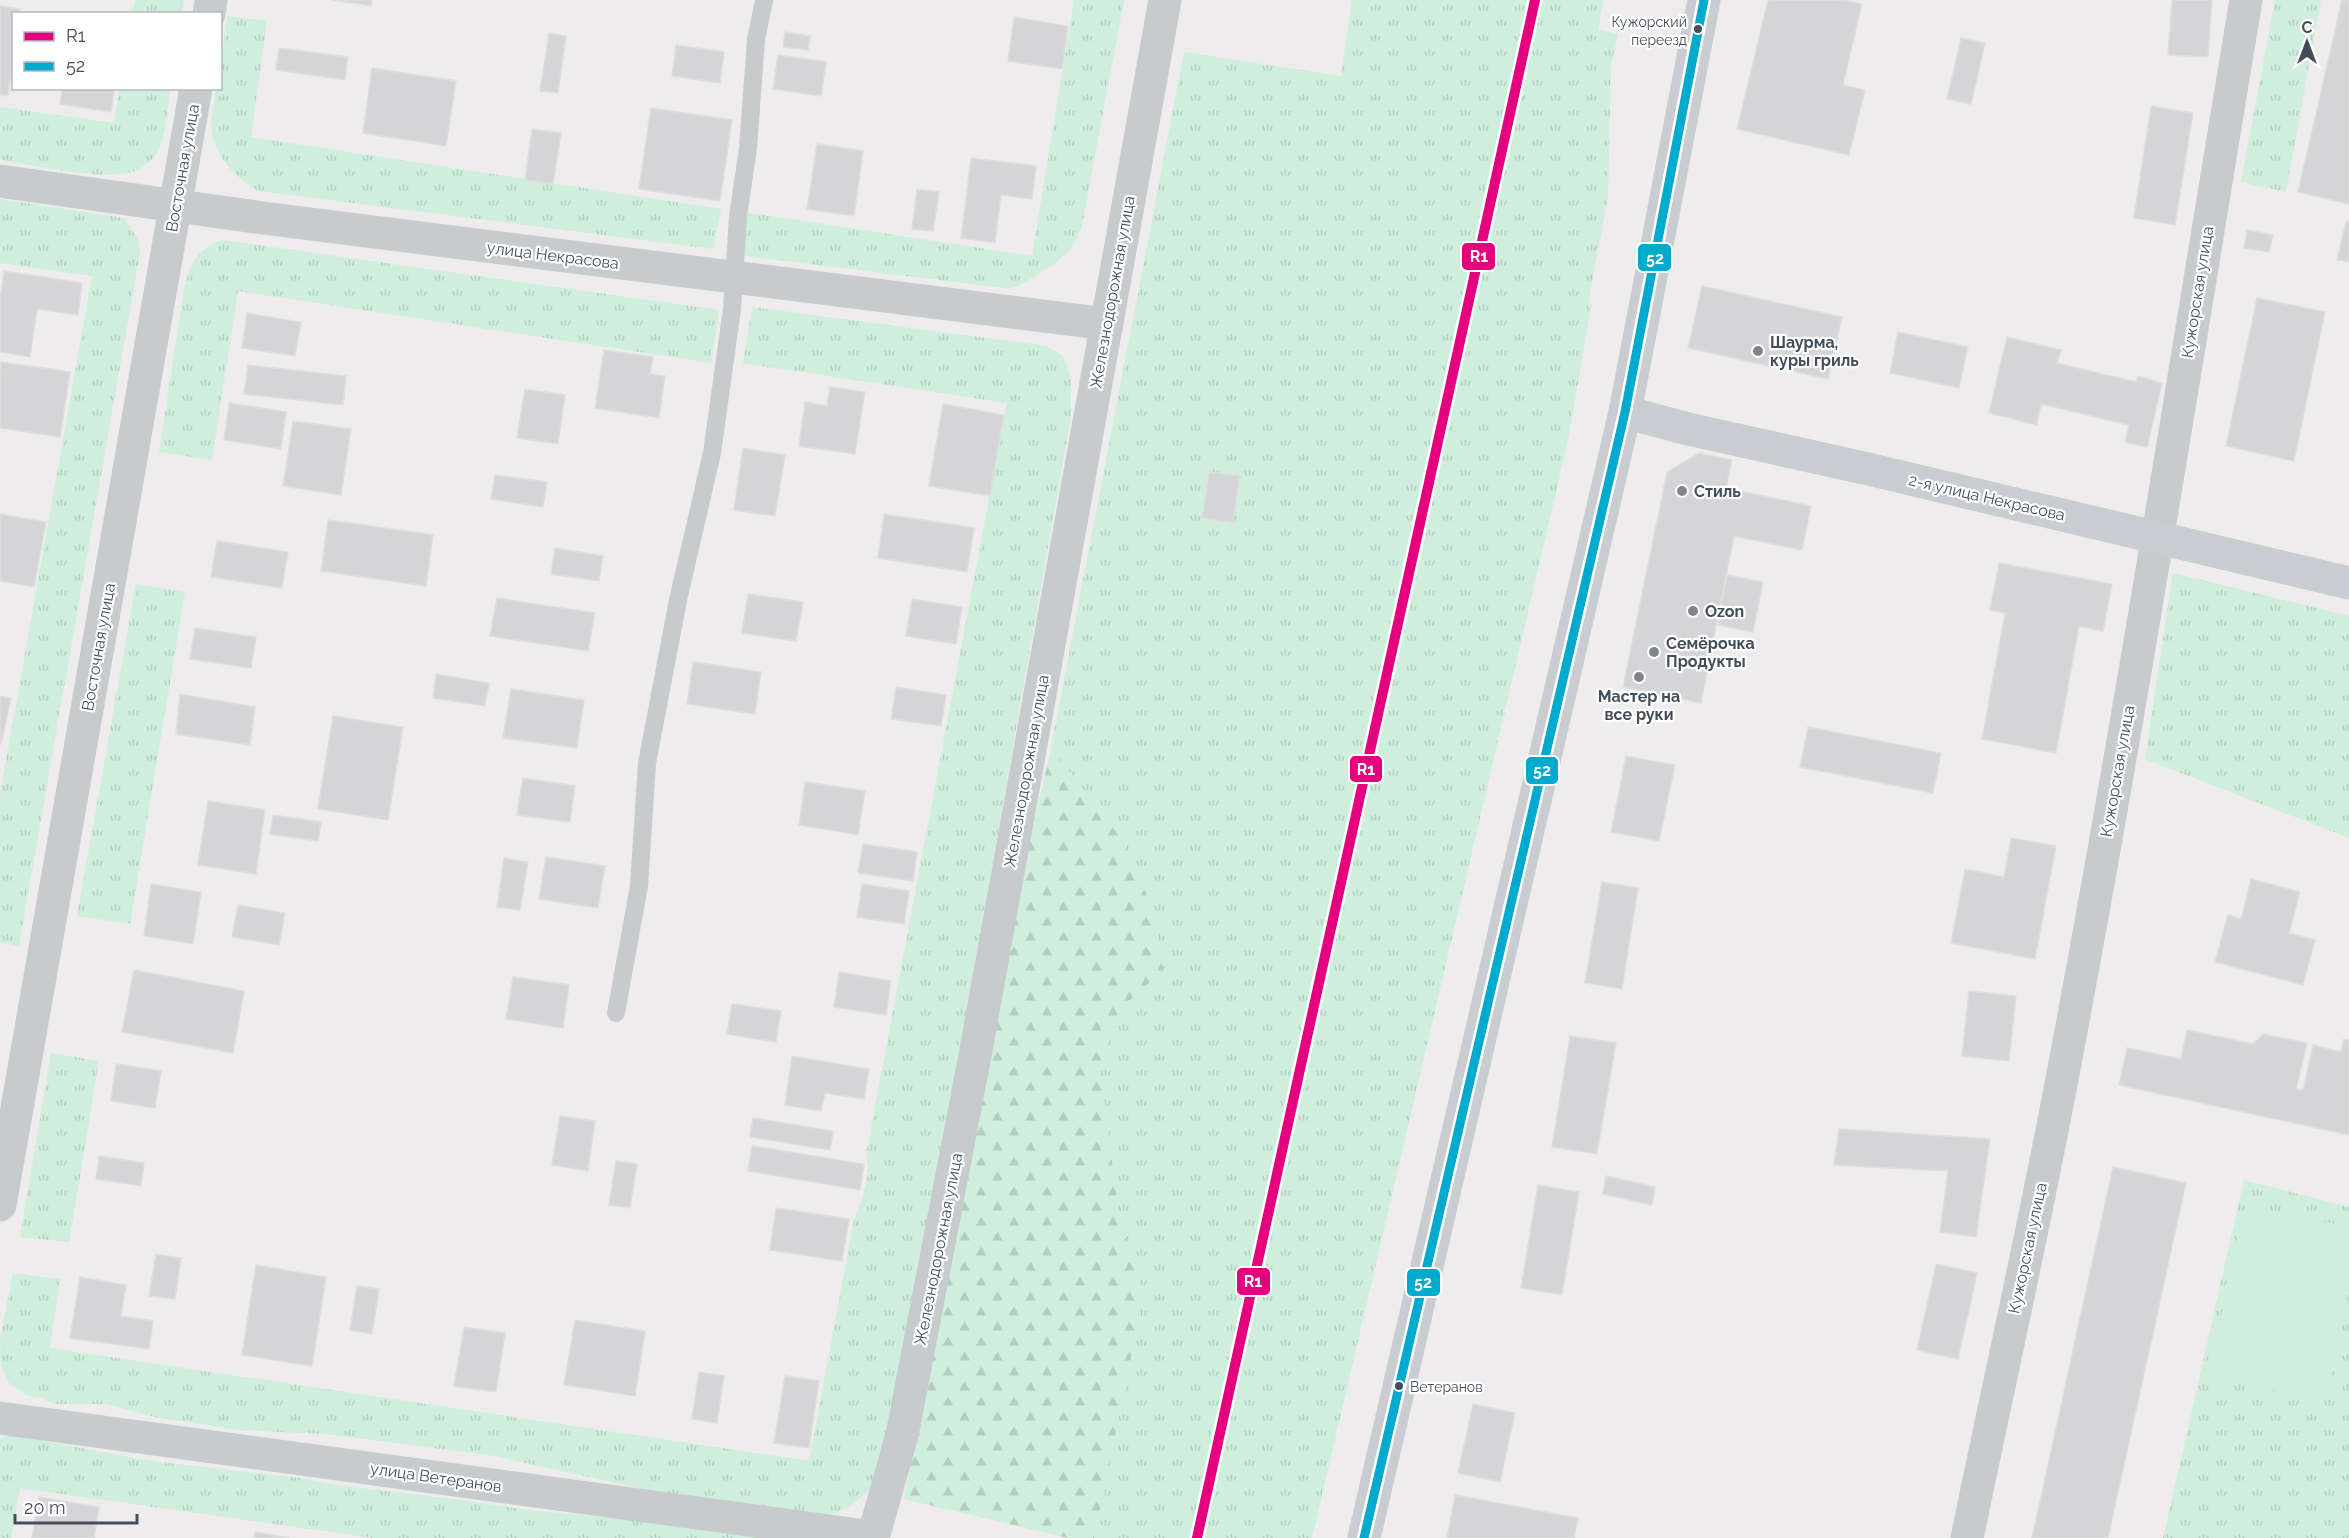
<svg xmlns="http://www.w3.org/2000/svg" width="2349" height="1538" font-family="Raleway,sans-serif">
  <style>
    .grass { fill: url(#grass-tufts) }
    .forest { fill: url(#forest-firs) }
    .garden { fill: #cfeedc }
    .building { fill: #d5d4d7; stroke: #dfdedf; stroke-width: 1.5 }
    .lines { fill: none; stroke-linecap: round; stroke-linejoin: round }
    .service { stroke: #c8cbcd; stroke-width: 18 }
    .minor { stroke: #c8cbcd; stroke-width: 33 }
    .tertiary { stroke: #c8cbcd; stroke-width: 33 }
    .secondary { stroke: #c9ccd0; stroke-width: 33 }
    .bus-1-casing { stroke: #fff; stroke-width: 14 }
    .bus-1 { stroke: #00a9ce; stroke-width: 9 }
    .rail-1-casing { stroke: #fff; stroke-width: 15 }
    .rail-1 { stroke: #e5007d; stroke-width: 10 }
    .bus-dot { fill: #434e5a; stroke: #fff; stroke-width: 2 }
    .poi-dot { fill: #7f858d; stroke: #fff; stroke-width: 2 }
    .labels { text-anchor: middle; stroke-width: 4.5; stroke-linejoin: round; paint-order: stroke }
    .bus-label { font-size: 14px; fill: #434e5a; stroke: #fff; text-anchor: end }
    .street-label { font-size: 16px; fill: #434e5a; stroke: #fff }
    .poi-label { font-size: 16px; font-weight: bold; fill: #434e5a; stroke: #fff; text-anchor: start }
    .line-badge { stroke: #fff; stroke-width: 2 }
    .badge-label { font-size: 16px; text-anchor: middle; font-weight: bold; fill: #fff }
  </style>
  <defs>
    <pattern id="grass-tufts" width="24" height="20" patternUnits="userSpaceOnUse" patternTransform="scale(1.5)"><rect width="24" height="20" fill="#cfeedc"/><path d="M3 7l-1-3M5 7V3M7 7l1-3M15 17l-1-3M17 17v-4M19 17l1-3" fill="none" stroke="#b3cebf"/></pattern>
    <pattern id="forest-firs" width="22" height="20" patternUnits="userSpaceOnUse" patternTransform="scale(1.5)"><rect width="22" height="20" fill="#cfeedc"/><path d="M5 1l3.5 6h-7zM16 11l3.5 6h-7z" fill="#b3cebf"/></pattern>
  </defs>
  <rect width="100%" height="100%" fill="#eeecec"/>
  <!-- grass -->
  <g class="grass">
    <polygon points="135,0 184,0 182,13 132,13"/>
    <path d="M1074,0H1124L1082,226C1079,234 1075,242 1071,248C1061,262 1026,283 1011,289L739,255L744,212L1032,256Z"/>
    <polygon points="1352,0 1604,0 1598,30 1618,34 1611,64 1608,197 1589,297 1591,308 1567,445 1312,1538 1094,1538 1136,1333 1141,1286 1118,1207 1100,1070 1118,1011 1163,970 1120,837 1051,748 1184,52 1341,76"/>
    <polygon points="2275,0 2321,0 2286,192 2241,182"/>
    <path d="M227,16L267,21L251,137L721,209L713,249L259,191C233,177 211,152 211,121C212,110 215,99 216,89L220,88L221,60Z"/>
    <path d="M120,89H170C167,108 167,139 155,156C150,163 137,171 128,173C98,180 33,165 0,160V107L114,123Z"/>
    <polygon points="0,199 124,218 138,239 140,252 19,946 0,942 0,795 92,276 0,263"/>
    <path d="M222,240L719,310L711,363L238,291L212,460L159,452L184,290C191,262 195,251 222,240Z"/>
    <path d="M752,307L1047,346L1064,357L1071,379V416L892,1435L871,1489L848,1508L830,1515L679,1497L495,1456L326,1434L238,1430L155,1417L106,1404H53L42,1398L26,1395L9,1383L1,1365L0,1339L13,1273L60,1279L50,1348L809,1461L854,1220C861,1200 872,1176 866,1155L1007,403L743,363Z"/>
    <polygon points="2173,573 2349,616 2349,838 2145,759"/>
    <polygon points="136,584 185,592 130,924 77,916"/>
    <polygon points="51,1053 99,1061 69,1242 20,1237"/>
    <polygon points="2244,1180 2349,1207 2349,1538 2163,1538"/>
    <polygon points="11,1435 151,1461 300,1478 343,1486 437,1497 529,1510 627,1519 711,1532 790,1538 373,1538 20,1488 11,1538 0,1538 0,1439"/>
  </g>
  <!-- forest -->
  <polygon class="forest" points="1051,748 1120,837 1150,903 1163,970 1118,1011 1100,1070 1118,1207 1141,1286 1136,1333 1094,1538 1068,1538 904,1499 1030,839"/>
  <!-- garden -->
  <polygon class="garden" points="2245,1205 2349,1227 2349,1289 2325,1401 2208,1376"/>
  <!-- building -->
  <g class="building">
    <polygon points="333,0 372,0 371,6"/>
    <polygon points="1768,0 1843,0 1862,4 1843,85 1865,90 1849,155 1737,129"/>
    <polygon points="2172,0 2212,0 2208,57 2168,55"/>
    <polygon points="2342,0 2349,0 2349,204 2298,192"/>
    <polygon points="0,6 20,9 20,14 14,14 14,57 8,96 0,95"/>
    <polygon points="1014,17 1068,26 1062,69 1008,61"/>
    <polygon points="785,32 810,36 808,50 783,47"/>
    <polygon points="549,33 566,36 558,93 540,91"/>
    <polygon points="1961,38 1985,43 1971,104 1947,99"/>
    <polygon points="676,45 724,52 720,83 672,76"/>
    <polygon points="279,48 348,57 345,80 276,70"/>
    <polygon points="778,55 826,62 821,96 773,89"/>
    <polygon points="372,68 456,81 446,146 363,133"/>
    <polygon points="62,88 114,88 111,112 60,104"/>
    <polygon points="2151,106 2193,113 2175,225 2134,218"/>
    <polygon points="651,108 732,120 720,201 639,189"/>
    <polygon points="532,129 561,133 553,184 525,180"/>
    <polygon points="817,144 863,151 854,216 807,209"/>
    <polygon points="971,158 1036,166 1032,199 1001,195 995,243 961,238"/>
    <polygon points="917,189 939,192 933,231 912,229"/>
    <polygon points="2346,222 2349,222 2349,262 2337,260"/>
    <polygon points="2247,230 2273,235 2269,252 2244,248"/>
    <polygon points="4,271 82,283 78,315 37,309 30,357 0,352 0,300"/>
    <polygon points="1702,286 1842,317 1828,379 1688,348"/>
    <polygon points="2257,298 2325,312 2294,461 2226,446"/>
    <polygon points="247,313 301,322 295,356 242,348"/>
    <polygon points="1898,332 1968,347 1959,388 1890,373"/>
    <polygon points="2007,337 2061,350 2057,363 2136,382 2138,376 2162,383 2147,447 2125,442 2129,425 2041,404 2037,425 1989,413"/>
    <polygon points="604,350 653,357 650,374 665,376 659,418 595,408"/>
    <polygon points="1,362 70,372 60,437 0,428"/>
    <polygon points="248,365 346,376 343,405 244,394"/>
    <polygon points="830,387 865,392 855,454 799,446 805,402 827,406"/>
    <polygon points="525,389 565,395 558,444 517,438"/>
    <polygon points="229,403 286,412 281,449 224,440"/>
    <polygon points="943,404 1004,415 990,496 929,486"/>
    <polygon points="293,421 351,429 341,495 283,486"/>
    <polygon points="743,448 785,455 775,516 734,510"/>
    <polygon points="1699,453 1732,460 1726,488 1811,506 1802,550 1734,536 1701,703 1623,687 1667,472"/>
    <polygon points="1209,472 1240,476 1233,523 1202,518"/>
    <polygon points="495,475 547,482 543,507 491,499"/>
    <polygon points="0,514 46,522 34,587 0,581"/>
    <polygon points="884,514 974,528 967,572 878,558"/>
    <polygon points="328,520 433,535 426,586 321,571"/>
    <polygon points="217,541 288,552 282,588 211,577"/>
    <polygon points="555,548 603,556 599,581 551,574"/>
    <polygon points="1999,563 2112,584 2103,631 2079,626 2056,753 1982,739 2005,613 1990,610"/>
    <polygon points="1727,575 1763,582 1753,632 1718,625"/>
    <polygon points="748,594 803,602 796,641 742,633"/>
    <polygon points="497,598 595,613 588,651 490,636"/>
    <polygon points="912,599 962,607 956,644 906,636"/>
    <polygon points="195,628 256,637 251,668 190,659"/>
    <polygon points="693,662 761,672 755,714 687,704"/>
    <polygon points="436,674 489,683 485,706 433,698"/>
    <polygon points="896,687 946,695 941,726 891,719"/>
    <polygon points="511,689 584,700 577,748 503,738"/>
    <polygon points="180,694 255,707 250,745 176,734"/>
    <polygon points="0,696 11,698 1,744 0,744"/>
    <polygon points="333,716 403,727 388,820 318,809"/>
    <polygon points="1808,727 1941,753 1933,793 1800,767"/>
    <polygon points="1626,756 1675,765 1659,841 1611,832"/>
    <polygon points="523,778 575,786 570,822 517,815"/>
    <polygon points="805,782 865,791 858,835 799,825"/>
    <polygon points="208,801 265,810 256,874 198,865"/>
    <polygon points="273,815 321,822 318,841 270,834"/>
    <polygon points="2011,838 2056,846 2035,959 1951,943 1965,869 2004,877"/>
    <polygon points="863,844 917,852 913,881 858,873"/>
    <polygon points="546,857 605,866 598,908 539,899"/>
    <polygon points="504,858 528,862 520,910 497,907"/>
    <polygon points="2251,879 2300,892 2289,933 2315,940 2303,985 2215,962 2228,915 2241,919"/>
    <polygon points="1602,882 1638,888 1622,989 1585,983"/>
    <polygon points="151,884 201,892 193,944 144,936"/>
    <polygon points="862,884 909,891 904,924 857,917"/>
    <polygon points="238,905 285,913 279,945 232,937"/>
    <polygon points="134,970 244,991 233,1053 122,1032"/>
    <polygon points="839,972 891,981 886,1015 834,1007"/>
    <polygon points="513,977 569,985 563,1028 506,1019"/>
    <polygon points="1969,991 2016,996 2009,1061 1962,1056"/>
    <polygon points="732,1004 781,1011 776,1042 727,1034"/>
    <polygon points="2187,1030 2253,1044 2263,1034 2307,1043 2296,1089 2303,1090 2313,1045 2341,1052 2344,1039 2349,1040 2349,1135 2119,1085 2127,1048 2181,1059"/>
    <polygon points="1570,1036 1616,1043 1597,1154 1552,1147"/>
    <polygon points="792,1056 869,1069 864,1099 825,1093 821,1111 785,1105"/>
    <polygon points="116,1064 161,1071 155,1108 111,1101"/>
    <polygon points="560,1116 595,1121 588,1171 552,1165"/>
    <polygon points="753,1118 833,1131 830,1150 750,1137"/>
    <polygon points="1839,1129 1990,1139 1976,1237 1940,1232 1948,1171 1834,1165"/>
    <polygon points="752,1146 864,1164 860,1190 748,1171"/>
    <polygon points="99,1156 144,1163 141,1186 96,1179"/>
    <polygon points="616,1161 637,1164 630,1208 609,1205"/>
    <polygon points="2113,1167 2186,1183 2108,1538 2032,1538"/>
    <polygon points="1606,1176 1655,1187 1652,1205 1603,1194"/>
    <polygon points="1538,1185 1579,1192 1562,1295 1521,1288"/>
    <polygon points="776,1208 849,1219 842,1261 770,1250"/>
    <polygon points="156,1254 181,1258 175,1299 149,1296"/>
    <polygon points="1936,1264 1977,1273 1958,1359 1917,1350"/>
    <polygon points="256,1265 326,1277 312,1366 242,1355"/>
    <polygon points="80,1277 126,1285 121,1316 153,1321 149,1349 70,1338"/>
    <polygon points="357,1286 379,1289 372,1334 350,1330"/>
    <polygon points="575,1320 645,1331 635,1396 564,1385"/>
    <polygon points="464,1327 505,1333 496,1392 454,1386"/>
    <polygon points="699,1372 724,1376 717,1423 692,1419"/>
    <polygon points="785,1376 819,1381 809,1448 774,1443"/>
    <polygon points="1473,1404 1515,1413 1500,1482 1458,1473"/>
    <polygon points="1455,1495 1578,1518 1574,1538 1447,1538"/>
    <polygon points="39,1497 99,1507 94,1538 32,1538"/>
    <polygon points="255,1532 290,1538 254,1538"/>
  </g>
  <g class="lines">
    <!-- service -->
    <polyline class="service" points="616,1013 639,886 647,763 678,600 712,453 732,309 738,217 748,148 756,40 764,0"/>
    <!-- minor -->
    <g class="minor">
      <polyline points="0,181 263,218 1107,324"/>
      <polyline points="0,1418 873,1537"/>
      <polyline points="873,1538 902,1435 974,1061 1165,0"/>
      <path d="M1967,1538C1997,1392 2030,1246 2058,1100C2128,734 2185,367 2246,0"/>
    </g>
    <!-- tertiary -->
    <g class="tertiary">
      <polyline points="209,14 211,0"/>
      <polyline points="0,1205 196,88"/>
    </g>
    <!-- secondary -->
    <g class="secondary">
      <polyline points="1625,412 1688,429 1868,469 2349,583"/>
      <polyline points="1364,1538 1625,412 1704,0"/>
    </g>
    <defs>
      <polyline id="bus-1" points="1364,1538 1625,412 1704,0"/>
    </defs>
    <!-- bus-1 casing -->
    <use href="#bus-1" class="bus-1-casing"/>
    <!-- bus-1 -->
    <use href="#bus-1" class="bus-1"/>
    <defs>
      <polyline id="rail-1" points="1197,1538 1535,0"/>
    </defs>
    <!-- rail-1 casing -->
    <use href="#rail-1" class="rail-1-casing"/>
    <!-- rail-1 -->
    <use href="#rail-1" class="rail-1"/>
  </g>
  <!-- markers -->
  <g class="bus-dot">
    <circle cx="1698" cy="29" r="5"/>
    <circle cx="1399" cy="1386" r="5"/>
  </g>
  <g class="poi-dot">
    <circle cx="1758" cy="351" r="6"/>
    <circle cx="1682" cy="491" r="6"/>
    <circle cx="1693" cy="611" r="6"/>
    <circle cx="1654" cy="652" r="6"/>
    <circle cx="1639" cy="677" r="6"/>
  </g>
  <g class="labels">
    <!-- bus labels -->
    <g class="bus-label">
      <text x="1687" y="27">Кужорский<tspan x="1687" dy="18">переезд</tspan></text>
      <text x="1410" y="1392" text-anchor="start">Ветеранов</text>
    </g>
    <!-- street labels -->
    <g class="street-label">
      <text transform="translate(182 168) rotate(-80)" y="6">Восточная улица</text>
      <text transform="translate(553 255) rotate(7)" y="6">улица Некрасова</text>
      <text transform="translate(1112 292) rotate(-80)" y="6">Железнодорожная улица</text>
      <text transform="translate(2197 292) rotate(-81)" y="6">Кужорская улица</text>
      <text transform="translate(1987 497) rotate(13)" y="6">2-я улица Некрасова</text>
      <text transform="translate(98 647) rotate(-80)" y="6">Восточная улица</text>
      <text transform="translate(1026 771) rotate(-80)" y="6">Железнодорожная улица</text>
      <text transform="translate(2117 771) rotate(-80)" y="6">Кужорская улица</text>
      <text transform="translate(2027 1248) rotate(-78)" y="6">Кужорская улица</text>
      <text transform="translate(938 1249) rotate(-79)" y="6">Железнодорожная улица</text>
      <text transform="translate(436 1477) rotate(8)" y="6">улица Ветеранов</text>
    </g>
    <!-- poi labels -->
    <g class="poi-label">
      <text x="1770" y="348">Шаурма,<tspan x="1770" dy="18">куры гриль</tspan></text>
      <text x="1694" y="497">Стиль</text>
      <text x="1705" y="617">Ozon</text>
      <text x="1666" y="649">Семёрочка<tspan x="1666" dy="18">Продукты</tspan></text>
      <text x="1639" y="702" text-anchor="middle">Мастер на<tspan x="1639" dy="18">все руки</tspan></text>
    </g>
  </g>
  <g class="line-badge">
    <rect x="1461" y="242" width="35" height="29" rx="6" fill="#e5007d"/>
    <rect x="1637" y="243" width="35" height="29" rx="6" fill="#00a9ce"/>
    <rect x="1349" y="755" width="34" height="28" rx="6" fill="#e5007d"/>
    <rect x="1525" y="756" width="34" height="29" rx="6" fill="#00a9ce"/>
    <rect x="1236" y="1267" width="35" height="29" rx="6" fill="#e5007d"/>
    <rect x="1406" y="1268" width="35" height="29" rx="6" fill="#00a9ce"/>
  </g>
  <g class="badge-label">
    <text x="1479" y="262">R1</text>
    <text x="1655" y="264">52</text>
    <text x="1366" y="775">R1</text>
    <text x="1542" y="776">52</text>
    <text x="1253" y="1287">R1</text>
    <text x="1423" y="1288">52</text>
  </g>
  <!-- legend -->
  <rect x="12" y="12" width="210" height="78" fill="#ffffff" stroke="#b4b8bd" stroke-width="1.5"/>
  <rect x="24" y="32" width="30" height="9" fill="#e5007d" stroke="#b4b8bd" stroke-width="1.5"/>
  <text x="66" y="42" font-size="18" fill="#434e5a">R1</text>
  <rect x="24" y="62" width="30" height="9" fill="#00a9ce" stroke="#b4b8bd" stroke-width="1.5"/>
  <text x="66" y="72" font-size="18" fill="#434e5a">52</text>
  <!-- north arrow -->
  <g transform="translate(2307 42)" stroke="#ffffff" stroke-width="4.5" paint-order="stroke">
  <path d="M0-4.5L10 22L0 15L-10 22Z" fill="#434e5a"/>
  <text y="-9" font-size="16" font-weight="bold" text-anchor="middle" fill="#434e5a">С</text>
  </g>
  <!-- scale -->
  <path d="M15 1514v9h122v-9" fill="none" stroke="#434e5a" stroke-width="3"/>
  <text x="24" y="1514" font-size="18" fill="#434e5a" stroke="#ffffff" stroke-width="4.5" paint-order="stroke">20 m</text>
</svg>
